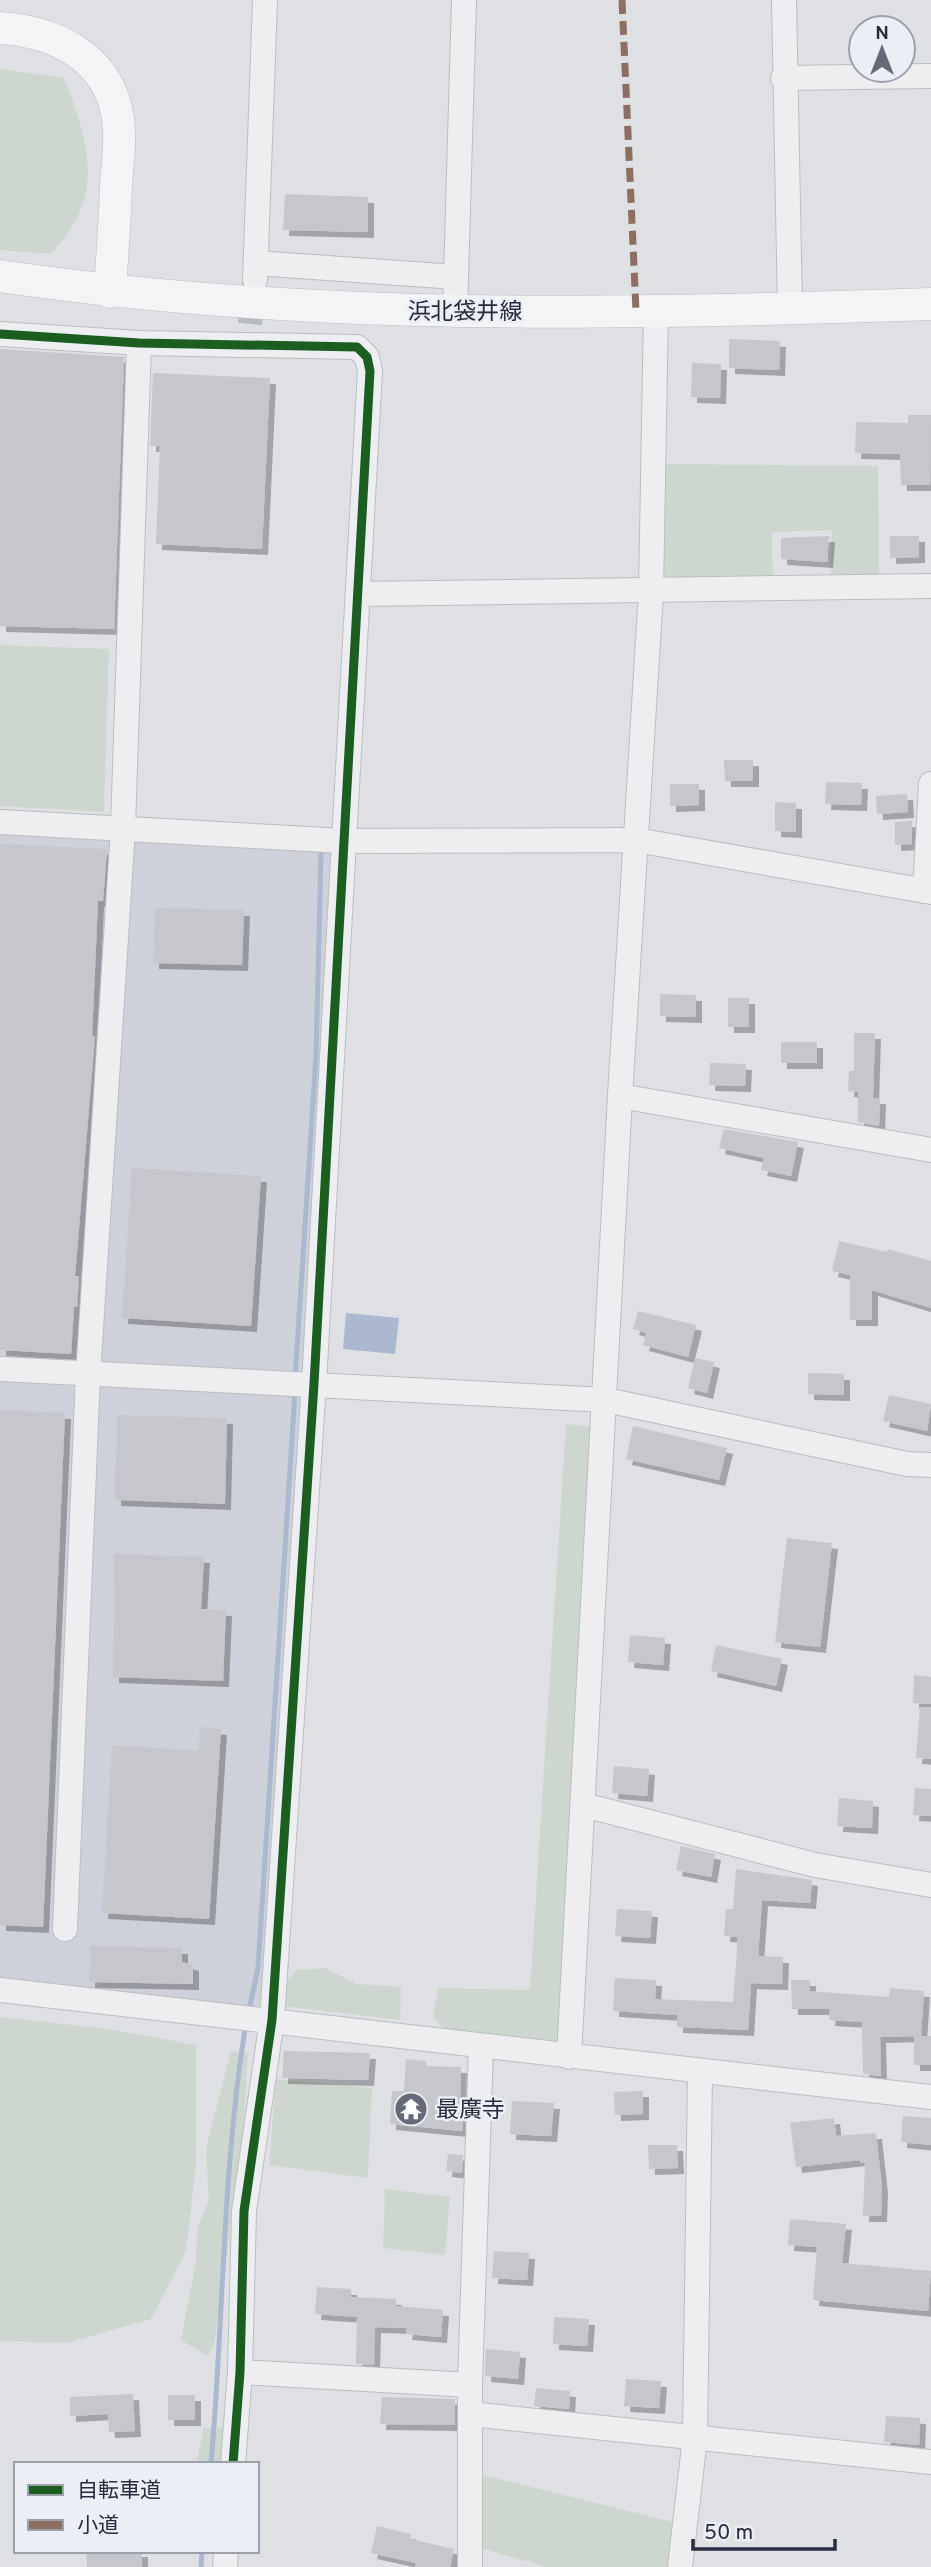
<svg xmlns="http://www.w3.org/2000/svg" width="931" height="2567" font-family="Overpass,'Noto Sans JP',sans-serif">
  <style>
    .built { fill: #ced1d9 }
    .green { fill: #ced7cf }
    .water { fill: #acb8d0 }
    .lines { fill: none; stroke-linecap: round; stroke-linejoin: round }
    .stream { stroke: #acb8d0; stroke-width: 5 }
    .building { fill: #c6c7cc; filter: url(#shadow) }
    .minor-tunnel { stroke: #b9bcc3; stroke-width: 24; stroke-dasharray: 24 12; stroke-linecap: butt }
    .minor-casing { stroke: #bbbdc1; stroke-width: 26 }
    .major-casing { stroke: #bbbdc2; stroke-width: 33 }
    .minor { stroke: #eeeef1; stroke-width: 24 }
    .major { stroke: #f2f4f5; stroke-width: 32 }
    .quiet { stroke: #8d6e63; stroke-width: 7; stroke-dasharray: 14 7; stroke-linecap: butt }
    .cycleway-casing { stroke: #ebeef4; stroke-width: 13 }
    .cycleway { stroke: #1b5e20; stroke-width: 9 }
    .labels { text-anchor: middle; stroke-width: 5; stroke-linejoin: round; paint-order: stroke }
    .street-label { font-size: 23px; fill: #262b3d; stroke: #ebeef4 }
    .poi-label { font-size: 23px; fill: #262b3d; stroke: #ebeef4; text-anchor: start }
  </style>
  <defs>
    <filter id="shadow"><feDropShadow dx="6" dy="6" stdDeviation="0" flood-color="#0004"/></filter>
  </defs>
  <rect width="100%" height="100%" fill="#dee0e4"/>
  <!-- built -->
  <polygon class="built" points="0,820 336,841 262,2018 0,1978"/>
  <!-- green -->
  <g class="green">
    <path d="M0,69L64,78C90,144 106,198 50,254L0,250Z"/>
    <polygon points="662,464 878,466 879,587 830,581 832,530 772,532 773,589 660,592"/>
    <polygon points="0,645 109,649 104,812 0,806"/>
    <polygon points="566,1424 604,1428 570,2042 445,2031 433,2017 438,1988 530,1990"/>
    <polygon points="325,1968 356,1984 401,1987 400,2020 273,2005 274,1994 297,1970"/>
    <polygon points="0,2017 108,2029 196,2045 196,2164 186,2251 151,2319 67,2343 0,2341"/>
    <polygon points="231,2051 248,2053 242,2152 214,2344 208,2356 181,2340 196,2262 197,2229 209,2200 206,2149"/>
    <polygon points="276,2079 372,2088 368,2178 269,2165"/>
    <polygon points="385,2189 450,2197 445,2255 383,2248"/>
    <polygon points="236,2427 233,2464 196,2464 204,2428"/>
    <polygon points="470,2472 685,2525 678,2567 547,2567 470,2545"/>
  </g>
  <!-- water -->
  <polygon class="water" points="346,1313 399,1318 395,1354 343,1349"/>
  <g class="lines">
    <!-- stream -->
    <g class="stream">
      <polyline points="295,1379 316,1056 321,854"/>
      <polyline points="249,2010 258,1968 295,1392"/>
      <path d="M211,2464C224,2317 222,2169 246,2023"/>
      <polyline points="201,2567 202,2551"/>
    </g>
  </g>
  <!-- building -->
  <g class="building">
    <polygon points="285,194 368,197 368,232 283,230"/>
    <polygon points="729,339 780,341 779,370 729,368"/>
    <polygon points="0,349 124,357 114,629 0,626"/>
    <polygon points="692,363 721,364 720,398 691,397"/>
    <polygon points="153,373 270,378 262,549 156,544 160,446 150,446"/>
    <polygon points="908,415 931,415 930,485 901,485 900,454 855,453 856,422 908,423"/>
    <polygon points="829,536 827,562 781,559 781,538"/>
    <polygon points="890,536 919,536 919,557 890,558"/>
    <polygon points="724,760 753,760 753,781 725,781"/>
    <polygon points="826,782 862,783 861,805 825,804"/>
    <polygon points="670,784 699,784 699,805 670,806"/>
    <polygon points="907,794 908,812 877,814 876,796"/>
    <polygon points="775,802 796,803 796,832 775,831"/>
    <polygon points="912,821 912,844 895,845 895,822"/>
    <polygon points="0,844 107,849 103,901 98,901 92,1036 95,1036 75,1276 79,1276 77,1307 74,1307 71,1354 0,1350"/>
    <polygon points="155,908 244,910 242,965 153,963"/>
    <polygon points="660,994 696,995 696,1017 660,1016"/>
    <rect x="728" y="998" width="21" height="29"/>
    <polygon points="854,1033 875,1033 873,1098 880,1098 879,1126 858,1122 858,1092 848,1091 849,1071 854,1071"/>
    <rect x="781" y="1042" width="36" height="21"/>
    <polygon points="710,1063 746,1064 745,1086 709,1085"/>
    <polygon points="724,1129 798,1142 791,1176 761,1170 764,1158 719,1148"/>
    <polygon points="132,1168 261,1176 251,1326 122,1318"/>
    <polygon points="839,1241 887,1252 888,1249 931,1261 931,1308 872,1290 872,1320 850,1320 850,1275 832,1271"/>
    <polygon points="638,1311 696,1325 688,1357 643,1345 646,1333 633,1329"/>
    <polygon points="695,1358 714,1362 707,1393 688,1388"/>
    <polygon points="808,1373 844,1374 844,1395 808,1394"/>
    <polygon points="889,1395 931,1404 927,1431 883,1421"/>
    <polygon points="0,1410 65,1413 43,1927 0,1925"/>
    <polygon points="117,1415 227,1418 225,1504 115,1500"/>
    <polygon points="633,1426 727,1448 719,1480 626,1459"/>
    <polygon points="787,1538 832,1543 820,1647 775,1642"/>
    <polygon points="114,1554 204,1557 201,1609 226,1610 223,1681 113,1677"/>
    <polygon points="630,1635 665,1638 663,1665 628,1662"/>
    <polygon points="716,1645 782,1659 776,1686 711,1671"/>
    <polygon points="914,1675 931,1677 931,1704 913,1703"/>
    <polygon points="920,1707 931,1707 931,1759 916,1758"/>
    <polygon points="200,1727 221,1729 209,1919 102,1913 112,1745 199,1751"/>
    <polygon points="614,1766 649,1769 647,1796 612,1793"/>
    <polygon points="915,1788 931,1789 931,1816 913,1815"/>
    <polygon points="839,1798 873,1801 872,1828 837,1826"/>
    <polygon points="681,1846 715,1854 711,1877 676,1870"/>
    <polygon points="736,1869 812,1880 810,1903 762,1900 758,1956 783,1957 782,1984 751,1983 748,2030 677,2027 677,2015 613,2011 615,1978 656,1980 655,1999 733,2002 738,1937 724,1936 726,1909 733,1909"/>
    <polygon points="617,1909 652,1911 650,1938 615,1936"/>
    <polygon points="90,1946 182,1948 182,1962 193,1965 193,1984 89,1982"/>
    <polygon points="791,1980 810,1980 810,1991 889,1997 890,1988 924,1991 921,2036 880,2037 881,2076 863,2074 862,2022 829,2020 830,2009 792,2009"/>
    <rect x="914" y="2036" width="17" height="29"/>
    <polygon points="284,2051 370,2053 368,2080 282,2078"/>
    <polygon points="406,2059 426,2061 426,2066 461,2067 460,2101 464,2101 462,2131 390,2124 392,2091 404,2091"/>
    <polygon points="643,2091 643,2114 615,2115 614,2092"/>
    <polygon points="512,2101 554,2103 551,2136 510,2134"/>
    <polygon points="903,2116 931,2118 931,2145 901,2142"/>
    <polygon points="834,2118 836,2136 876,2133 882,2187 881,2216 863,2216 865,2163 860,2163 860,2160 796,2167 790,2123"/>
    <polygon points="648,2145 677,2145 678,2168 649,2169"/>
    <polygon points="448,2154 463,2155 462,2173 446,2171"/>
    <polygon points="790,2219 846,2224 842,2263 931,2271 928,2311 813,2300 817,2247 788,2245"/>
    <polygon points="494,2251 529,2253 527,2280 492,2278"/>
    <polygon points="317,2287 351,2289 351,2297 396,2299 396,2306 443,2310 441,2337 406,2334 407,2328 375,2327 374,2365 356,2364 357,2317 315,2314"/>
    <polygon points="554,2317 589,2319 587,2346 553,2344"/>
    <polygon points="486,2349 520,2352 518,2379 485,2376"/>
    <polygon points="626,2379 661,2381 659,2408 624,2406"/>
    <polygon points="536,2388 570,2391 569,2409 534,2406"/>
    <polygon points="133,2394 135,2431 109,2432 108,2414 70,2416 70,2397"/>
    <rect x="168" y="2395" width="27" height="25"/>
    <polygon points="382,2397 455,2399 455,2425 380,2424"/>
    <polygon points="886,2416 920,2418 919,2445 884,2442"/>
    <polygon points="377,2526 411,2534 410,2539 454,2549 450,2567 415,2567 416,2563 371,2553"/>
    <polygon points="86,2551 142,2551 142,2567 87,2567"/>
  </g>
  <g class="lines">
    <!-- minor-tunnel -->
    <polyline class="minor-tunnel" points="250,324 254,284"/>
    <defs>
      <g id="minor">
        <polyline points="784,0 790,309"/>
        <polyline points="783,78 931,76"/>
        <polyline points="256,263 456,277"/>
        <polyline points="255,280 265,0"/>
        <polyline points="455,312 464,0"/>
        <polyline points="0,334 139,343 357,347 367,357 370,371 314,1384 272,2020 244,2211 240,2372 233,2464"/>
        <polyline points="358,594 931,586"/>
        <polyline points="0,822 344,841 636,840 931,892"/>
        <polyline points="925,891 931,784"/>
        <polyline points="620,1096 931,1150"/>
        <polyline points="0,1369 606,1400 907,1464 931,1465"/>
        <polyline points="584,1805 815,1865 931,1885"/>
        <polyline points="65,1929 88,1375 123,828 139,343"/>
        <polyline points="0,1990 931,2097"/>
        <polyline points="569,2057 620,1096 651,592 656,311"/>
        <polyline points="240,2372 470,2385"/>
        <polyline points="470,2414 931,2462"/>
        <polyline points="225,2567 226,2551"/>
        <polyline points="470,2567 470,2385 481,2046"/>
        <polyline points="680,2567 695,2438 700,2072"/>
      </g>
      <g id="major">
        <path d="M0,28C62,32 117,63 119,132C120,150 117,168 116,185C115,221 112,256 110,292"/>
        <path d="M0,276C309,321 619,315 931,304"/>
      </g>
    </defs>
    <!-- minor casing -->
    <use href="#minor" class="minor-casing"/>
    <!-- major casing -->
    <use href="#major" class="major-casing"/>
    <!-- minor -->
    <use href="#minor" class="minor"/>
    <!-- major -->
    <use href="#major" class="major"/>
    <!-- quiet -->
    <polyline class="quiet" points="622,0 636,311"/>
    <defs>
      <polyline id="cycleway" points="0,334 139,343 357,347 367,357 370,371 314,1384 272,2020 244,2211 240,2372 233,2464"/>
    </defs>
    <!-- cycleway casing -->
    <use href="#cycleway" class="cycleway-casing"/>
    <!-- cycleway -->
    <use href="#cycleway" class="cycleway"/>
  </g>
  <!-- icons -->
  <defs>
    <symbol id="temple-disc" viewBox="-11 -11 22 22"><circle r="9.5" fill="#666a77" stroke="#ebeef4"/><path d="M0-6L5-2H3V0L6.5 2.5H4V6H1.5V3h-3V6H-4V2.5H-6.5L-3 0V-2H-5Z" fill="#fff"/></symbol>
  </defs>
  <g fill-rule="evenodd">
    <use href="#temple-disc" x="392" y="2090" width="38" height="38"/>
  </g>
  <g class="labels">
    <!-- street labels -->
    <g class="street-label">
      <text x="465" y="319">浜北袋井線</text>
    </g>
    <!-- poi labels -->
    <g class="poi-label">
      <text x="436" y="2117">最廣寺</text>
    </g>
  </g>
  <!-- legend -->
  <rect x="14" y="2462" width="245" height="91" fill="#ebeef4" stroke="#9ca0ab" stroke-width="2"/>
  <rect x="28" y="2485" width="35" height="10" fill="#1b5e20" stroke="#9ca0ab" stroke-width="2"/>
  <text x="77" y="2497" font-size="21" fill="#262b3d">自転車道</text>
  <rect x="28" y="2520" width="35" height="10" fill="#8d6e63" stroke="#9ca0ab" stroke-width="2"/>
  <text x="77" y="2532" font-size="21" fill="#262b3d">小道</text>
  <!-- north arrow -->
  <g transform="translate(882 49)"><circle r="33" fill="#ebeef4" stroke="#9ca0ab" stroke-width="2"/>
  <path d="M0-5L12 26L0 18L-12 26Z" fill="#666a77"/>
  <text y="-10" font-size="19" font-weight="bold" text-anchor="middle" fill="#262b3d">N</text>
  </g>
  <!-- scale -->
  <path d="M693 2539v10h142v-10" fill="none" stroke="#262b3d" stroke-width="3.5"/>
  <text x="704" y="2539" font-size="21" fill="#262b3d" stroke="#ebeef4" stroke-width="5" paint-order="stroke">50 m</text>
</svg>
